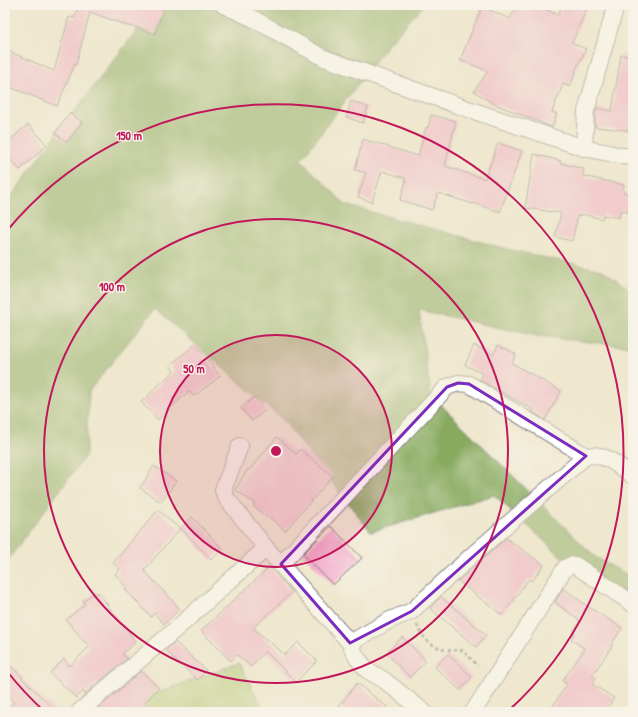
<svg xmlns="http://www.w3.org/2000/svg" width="638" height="717" font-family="'Patrick Hand',sans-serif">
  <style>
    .green { fill: #aac46a; stroke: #667352 }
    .forest { fill: #87aa5e; stroke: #54664c }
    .building { fill: #f3aaca }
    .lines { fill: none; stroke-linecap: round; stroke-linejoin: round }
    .minor-casing { stroke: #888484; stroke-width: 18 }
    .path { stroke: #888484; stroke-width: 2.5; stroke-dasharray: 3 3; stroke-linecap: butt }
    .minor { stroke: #fff; stroke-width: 16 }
    .marked { fill: none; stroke: #7b2cbf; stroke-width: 3; stroke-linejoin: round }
    .ring { fill: none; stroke: #c2185b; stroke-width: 2 }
    .centre { fill: #c2185b; stroke: #f7f3e8; stroke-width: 2 }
    .ring-label { font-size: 12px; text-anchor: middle; font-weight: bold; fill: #c2185b; stroke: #f7f3e8; stroke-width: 3; stroke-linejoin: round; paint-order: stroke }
  </style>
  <rect width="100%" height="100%" fill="#f7f3e8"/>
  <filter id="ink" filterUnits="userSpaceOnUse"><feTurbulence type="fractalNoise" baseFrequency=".025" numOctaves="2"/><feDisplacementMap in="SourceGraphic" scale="8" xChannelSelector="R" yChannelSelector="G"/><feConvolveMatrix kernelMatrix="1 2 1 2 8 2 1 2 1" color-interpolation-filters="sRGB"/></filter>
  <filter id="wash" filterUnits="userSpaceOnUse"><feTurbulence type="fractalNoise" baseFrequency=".012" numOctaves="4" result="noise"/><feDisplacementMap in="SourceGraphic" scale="16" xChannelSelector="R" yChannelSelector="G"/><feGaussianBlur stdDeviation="0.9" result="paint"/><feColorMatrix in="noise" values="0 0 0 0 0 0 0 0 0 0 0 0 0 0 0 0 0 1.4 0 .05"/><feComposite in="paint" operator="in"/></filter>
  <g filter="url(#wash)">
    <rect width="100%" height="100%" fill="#efe7ce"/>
    <!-- green -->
    <polygon class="green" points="239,663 265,712 105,712"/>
    <!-- forest -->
    <polygon class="forest" points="146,5 424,5 388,44 301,160 346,205 511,250 603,270 633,291 633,347 536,336 419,310 431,395 594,556 633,578 633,599 575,569 494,495 371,532 283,420 155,309 89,391 86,455 5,564 5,205 56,135 141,25"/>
    <g id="blocks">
      <!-- building -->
      <g class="building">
        <polygon points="76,5 165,5 155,34 131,26 131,27 90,12 76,65 75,64 57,106 5,85 5,59 8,51 54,71 69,17 74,18 78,7 76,6"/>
        <polygon points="517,5 536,5 558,15 562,5 588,5 572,43 586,49 575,71 576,71 570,87 563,84 552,112 557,114 552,127 492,103 474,91 488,71 460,60 482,7 510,19"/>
        <polygon points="621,55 633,57 633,131 595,127 595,113 597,108 612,111"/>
        <polygon points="351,101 368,107 363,123 346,117"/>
        <polygon points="70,113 82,122 67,142 55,133"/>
        <polygon points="431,115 456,121 445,166 485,179 498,143 522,151 500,212 473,203 473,204 438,193 432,210 400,200 406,181 405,181 405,178 382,171 372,202 358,197 366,173 355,170 363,139 418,156 426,127 428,128"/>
        <polygon points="28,124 47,145 20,170 5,154 5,145"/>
        <polygon points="534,154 561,161 560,163 584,169 583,176 624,185 623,192 633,195 633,214 621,210 619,218 603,215 602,219 582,214 581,216 578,215 572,241 555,237 561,213 525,208"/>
        <polygon points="196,344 220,376 194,396 189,391 158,420 141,402 174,371 170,365"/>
        <polygon points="474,345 493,355 498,345 516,354 512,363 561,391 545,420 533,412 534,410 480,380 483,374 465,365"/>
        <polygon points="254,397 265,410 252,421 241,408"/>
        <polygon points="277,437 296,454 300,449 333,476 285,531 269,517 268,518 253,506 255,503 235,490 248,469 249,470"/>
        <polygon points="154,466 176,481 161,502 140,488"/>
        <polygon points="158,510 180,529 144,570 180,609 164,624 154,613 151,617 125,589 127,588 115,574 120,569 113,563"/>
        <polygon points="192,517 223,549 211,560 181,528"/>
        <polygon points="331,526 362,558 333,585 303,554"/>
        <polygon points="506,538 544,565 532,581 529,579 502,615 458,581"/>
        <polygon points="269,567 292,592 253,628 285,655 298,642 317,661 296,682 265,651 251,667 237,655 231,661 201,631"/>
        <polygon points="563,588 587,606 622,628 611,645 612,646 592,676 596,678 592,684 614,698 605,712 549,712 567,684 562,681 585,649 571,639 575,633 573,632 580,621 555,602"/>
        <polygon points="94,593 99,593 117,618 136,642 122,654 127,658 85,694 83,691 76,698 50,673 64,659 70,666 89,647 66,620 85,604 83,601"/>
        <polygon points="441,597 486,635 476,647 430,608"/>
        <polygon points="402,637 426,661 410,677 386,653"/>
        <polygon points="175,642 206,670 198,680 175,660 166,650"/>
        <polygon points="448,654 472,677 460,690 435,667"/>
        <polygon points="5,661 23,677 22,678 57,712 5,712 14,702 5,694"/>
        <polygon points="141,671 159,688 145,702 147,705 140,712 103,712 99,708"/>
        <polygon points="357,683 393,712 347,712 339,706"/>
      </g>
    </g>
  </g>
  <g filter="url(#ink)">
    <use href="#blocks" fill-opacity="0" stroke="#888484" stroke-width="1"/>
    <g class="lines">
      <defs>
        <g id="minor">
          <polyline points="223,5 252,18 324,58 465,108 584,148 623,156 633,157"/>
          <polyline points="584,148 586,111 616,5"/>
          <path d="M240,446L223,490L227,499L266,548L350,643L390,620L412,611L470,557L586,456C605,452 618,466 633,476"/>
          <polyline points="281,564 447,387 458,383 469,384 586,456"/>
          <polyline points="350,643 357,658 367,670 384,680 424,712"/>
          <polyline points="79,712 184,622 266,548"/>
          <polyline points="473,712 565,568 571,565 575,565 633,604"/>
        </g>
      </defs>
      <!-- minor casing -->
      <use href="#minor" class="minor-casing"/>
      <!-- path -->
      <path class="path" d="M417,625C426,646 440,652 462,650L478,666"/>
      <!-- minor -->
      <use href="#minor" class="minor"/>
    </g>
  </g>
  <!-- marked area -->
  <path d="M0 0H638V717H0ZM458,383L469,384L586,456L412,611L350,643L281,564L447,387Z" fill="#efe7ce" fill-opacity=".55" fill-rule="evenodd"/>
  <path class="marked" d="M458,383L469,384L586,456L412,611L350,643L281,564L447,387Z"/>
  <!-- distance rings -->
  <circle cx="276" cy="451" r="116" fill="#c2185b" fill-opacity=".12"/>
  <g class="ring">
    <circle cx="276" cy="451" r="116"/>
    <circle cx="276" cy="451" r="232"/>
    <path d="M45 712A348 348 0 0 1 6 670M6 232A348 348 0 1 1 507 712"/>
  </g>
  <circle cx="276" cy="451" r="6" class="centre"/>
  <g class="ring-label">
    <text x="129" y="140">150 m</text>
    <text x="112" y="291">100 m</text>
    <text x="194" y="373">50 m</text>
  </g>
  <!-- margin -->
  <rect width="638" height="717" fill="none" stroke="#f7f3e8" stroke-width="20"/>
</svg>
